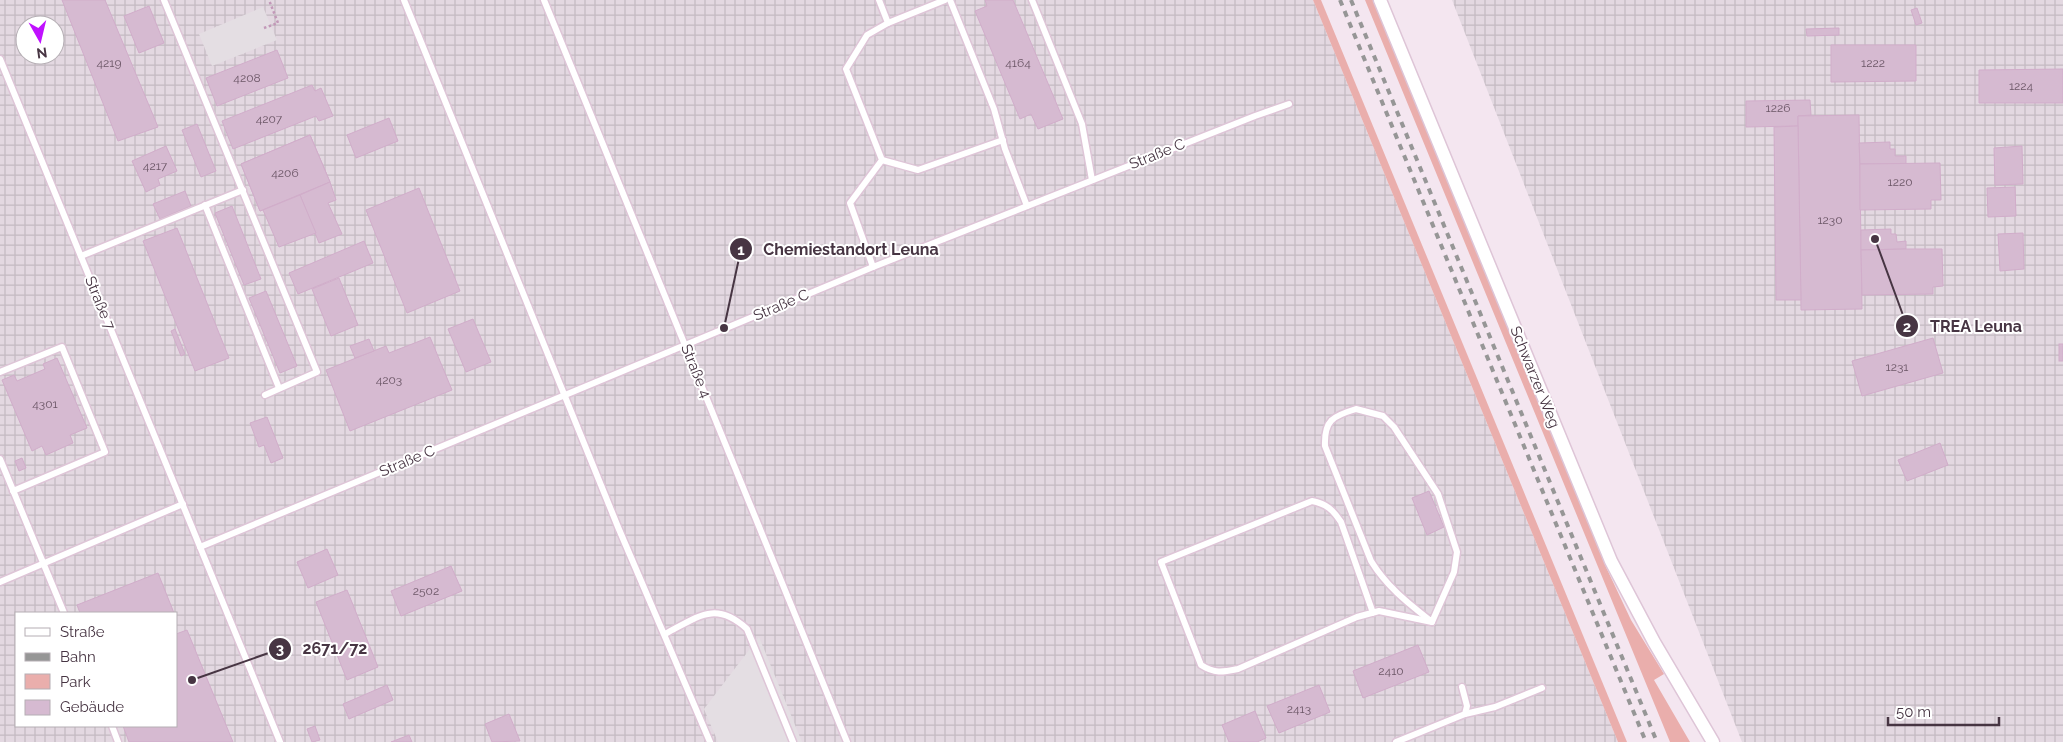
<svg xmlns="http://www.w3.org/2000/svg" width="2063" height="742" font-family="Raleway,sans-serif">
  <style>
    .industrial { fill: url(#industrial-grid); fill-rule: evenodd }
    .green { fill: #eaaeac }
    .parking { fill: #e4dee3 }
    .building { fill: #d6bad1; stroke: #d1adca }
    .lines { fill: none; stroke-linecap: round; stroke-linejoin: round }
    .service-casing { stroke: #dec5d7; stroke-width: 9 }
    .minor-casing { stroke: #dec5d7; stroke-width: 15 }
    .path { stroke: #c298b8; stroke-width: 2.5; stroke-dasharray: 2.5 2.5; stroke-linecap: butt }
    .service { stroke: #fff; stroke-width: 6 }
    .minor { stroke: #fff; stroke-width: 12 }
    .rail { stroke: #969696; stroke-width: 4; stroke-dasharray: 6 6; stroke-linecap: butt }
    .labels { text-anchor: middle; stroke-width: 4; stroke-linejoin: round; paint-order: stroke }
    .number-label { font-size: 12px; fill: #6b5666 }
    .street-label { font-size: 15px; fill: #473543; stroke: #fff }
    .leader { fill: none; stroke: #473543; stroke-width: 2 }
    .callout-dot { fill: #473543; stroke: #fff; stroke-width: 2 }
    .mark-label { font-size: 15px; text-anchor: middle; font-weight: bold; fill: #fff }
    .callout-label { font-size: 16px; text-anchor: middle; font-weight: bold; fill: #473543; stroke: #fff; stroke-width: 4; stroke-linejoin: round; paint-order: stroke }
  </style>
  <defs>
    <pattern id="industrial-grid" width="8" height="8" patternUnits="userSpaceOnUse" patternTransform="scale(1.25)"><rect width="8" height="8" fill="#e3d8e1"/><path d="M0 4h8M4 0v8" fill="none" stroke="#c4bac2"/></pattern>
  </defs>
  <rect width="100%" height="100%" fill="#f4e6f0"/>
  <!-- industrial -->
  <g class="industrial">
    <path d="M0,0H1313L1618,742H0ZM25,25H55V55H25ZM16,613H176V726H16Z"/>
    <polygon points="1452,0 2063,0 2063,742 1742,742"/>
  </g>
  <!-- green -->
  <g class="green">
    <polygon points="1313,0 1321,0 1627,742 1618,742"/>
    <polygon points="1365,0 1374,0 1606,567 1631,620 1664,674 1654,680 1690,742 1670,742"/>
  </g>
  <!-- parking -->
  <g class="parking">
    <polygon points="263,7 277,40 212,66 199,34"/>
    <polygon points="759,637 802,742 718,742 704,709"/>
  </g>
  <!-- building -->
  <g class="building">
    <polygon points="62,0 105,0 158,127 118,141"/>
    <polygon points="985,0 1013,0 1063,119 1038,129 1031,114 1020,119 975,11 987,6"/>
    <polygon points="149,6 164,43 139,53 124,16"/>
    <polygon points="1917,8 1922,23 1916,25 1911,10"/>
    <polygon points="1839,28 1839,35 1807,36 1806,29"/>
    <polygon points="1831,45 1916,45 1916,81 1831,82"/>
    <polygon points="277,50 288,78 217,106 206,78"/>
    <polygon points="2063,69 2063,103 1979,103 1979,70"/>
    <polygon points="312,85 315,91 321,88 333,116 319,121 316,116 233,149 222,121"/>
    <polygon points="1810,100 1811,115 1798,116 1798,126 1746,127 1746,101"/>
    <polygon points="1859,115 1862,309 1801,310 1798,116"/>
    <polygon points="389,118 398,141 356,158 347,135"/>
    <polygon points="197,124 216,171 201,177 182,130"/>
    <polygon points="1798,126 1801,300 1776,300 1774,127"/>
    <polygon points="310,135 330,182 260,211 241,164"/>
    <polygon points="310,135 330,182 260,211 241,164"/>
    <polygon points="1890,142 1890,149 1895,149 1895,156 1906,156 1906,164 1860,164 1859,143"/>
    <polygon points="166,146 177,171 158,179 160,185 146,192 132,161"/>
    <polygon points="2022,146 2023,184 1995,185 1994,148"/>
    <polygon points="1940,163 1941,200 1931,200 1931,209 1860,210 1860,164"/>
    <polygon points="330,182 336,200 328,203 342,234 319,243 300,195"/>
    <polygon points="2015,187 2016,216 1988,217 1987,188"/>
    <polygon points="419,188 460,291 407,313 366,210"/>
    <polygon points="185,191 191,206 160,219 153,204"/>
    <polygon points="300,195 316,233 279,247 263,210"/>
    <polygon points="232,206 261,279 244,285 215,213"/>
    <polygon points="177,228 229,358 195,371 143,241"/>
    <polygon points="1891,229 1891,234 1896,234 1897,242 1906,241 1906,249 1861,250 1861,230"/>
    <polygon points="2023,233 2024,269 2000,271 1998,234"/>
    <polygon points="364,241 373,263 298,294 289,273"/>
    <polygon points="1906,249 1942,249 1943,286 1933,287 1933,294 1862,295 1861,250"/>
    <polygon points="339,278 358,325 331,336 312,289"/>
    <polygon points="266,291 297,366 280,373 249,298"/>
    <polygon points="473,319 491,362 466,372 448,329"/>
    <polygon points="175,329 185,354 181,356 171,331"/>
    <polygon points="430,337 452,390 350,431 326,370 386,346 389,353"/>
    <polygon points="1933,338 1943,373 1862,396 1852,361"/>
    <polygon points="369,339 374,351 355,358 350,346"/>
    <rect x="2059" y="344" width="4" height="17"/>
    <polygon points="57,358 87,428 70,435 73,443 46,455 42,446 32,451 2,380 14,375 17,381 45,369 43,364"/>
    <polygon points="267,417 283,458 271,463 264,445 259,447 250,423"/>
    <polygon points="1940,443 1948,465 1907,481 1898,460"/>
    <polygon points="22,458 26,468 19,471 15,461"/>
    <polygon points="1429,491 1444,527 1427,535 1412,498"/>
    <polygon points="327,549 338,575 308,588 297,562"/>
    <polygon points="451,566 462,591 401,616 391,591"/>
    <polygon points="158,573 174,613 80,613 77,605"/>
    <polygon points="347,590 378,667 347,680 316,602"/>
    <polygon points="187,630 233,742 129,742 123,726 176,726 176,634"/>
    <polygon points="1418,645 1429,672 1363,698 1353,671"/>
    <polygon points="387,685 393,700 349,719 343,704"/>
    <polygon points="1319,685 1330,712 1279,733 1267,706"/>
    <polygon points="1255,711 1266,738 1257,742 1229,742 1222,725"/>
    <polygon points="509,714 520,741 492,742 485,724"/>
    <polygon points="315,726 320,740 312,742 307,729"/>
    <polygon points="409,735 412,742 391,742"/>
  </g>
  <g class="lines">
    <defs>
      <g id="service">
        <polyline points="164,0 317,372 265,395"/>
        <polyline points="404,0 618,527 710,742"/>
        <polyline points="544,0 847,742"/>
        <polyline points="950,0 994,109 1005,149 1027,206"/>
        <polyline points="1032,0 1082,124 1092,180"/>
        <polyline points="888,23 945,0"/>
        <polyline points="0,59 280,742"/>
        <polyline points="882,160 918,170 1003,140"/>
        <polyline points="205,205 279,388"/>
        <polyline points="81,256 243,190"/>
        <polyline points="873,267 850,203 882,160 846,69 867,35 888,23 879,0"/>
        <polyline points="0,372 62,347 105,452 13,491"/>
        <path d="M1356,409L1383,416L1394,427L1438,494L1457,552L1454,572L1432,622C1408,603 1387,587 1371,561L1325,446C1324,420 1333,416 1356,409Z"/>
        <polyline points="0,459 64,613"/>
        <polyline points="200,547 873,267 1255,116 1289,104"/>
        <polyline points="0,582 183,504"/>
        <path d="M1373,613L1341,522C1333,510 1327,504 1312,501L1161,562L1201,665C1215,674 1223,672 1238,669L1357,617L1379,611L1432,622"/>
        <path d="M665,634C698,617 715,600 747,629L793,742"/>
        <polyline points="1465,714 1495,707 1542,688"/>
        <polyline points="112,726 118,742"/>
        <polyline points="1396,742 1465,714 1467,706 1462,687"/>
      </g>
      <polyline id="minor" points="1380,0 1611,561 1654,642 1713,742"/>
    </defs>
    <!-- service casing -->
    <use href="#service" class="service-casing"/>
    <!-- minor casing -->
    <use href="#minor" class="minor-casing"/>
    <!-- path -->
    <polyline class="path" points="264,28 278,23 269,0"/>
    <!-- service -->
    <use href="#service" class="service"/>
    <!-- minor -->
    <use href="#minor" class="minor"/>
    <!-- rail -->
    <g class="rail">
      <polyline points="1340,0 1646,742"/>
      <polyline points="1351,0 1657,742"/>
    </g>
  </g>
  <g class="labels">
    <!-- number labels -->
    <g class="number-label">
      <text x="109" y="67">4219</text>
      <text x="1018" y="67">4164</text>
      <text x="1873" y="67">1222</text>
      <text x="247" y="82">4208</text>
      <text x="2021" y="90">1224</text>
      <text x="1778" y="112">1226</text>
      <text x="269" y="123">4207</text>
      <text x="155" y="170">4217</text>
      <text x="285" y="177">4206</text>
      <text x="1900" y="186">1220</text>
      <text x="1830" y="224">1230</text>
      <text x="1897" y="371">1231</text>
      <text x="389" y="384">4203</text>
      <text x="45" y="408">4301</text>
      <text x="426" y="595">2502</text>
      <text x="1391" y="675">2410</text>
      <text x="1299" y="713">2413</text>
    </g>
    <!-- street labels -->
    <g class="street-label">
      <text transform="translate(1157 154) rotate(-22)" y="5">Straße C</text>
      <text transform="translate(100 303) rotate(68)" y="5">Straße 7</text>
      <text transform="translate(781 305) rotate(-23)" y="5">Straße C</text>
      <text transform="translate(696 371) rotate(68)" y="5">Straße 4</text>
      <text transform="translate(1535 377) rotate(68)" y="5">Schwarzer Weg</text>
      <text transform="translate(407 461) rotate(-23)" y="5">Straße C</text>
    </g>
  </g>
  <!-- callouts -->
  <path class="leader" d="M724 328L741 249M1875 239L1907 326M192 680L280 649"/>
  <g class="callout-dot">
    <circle cx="724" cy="328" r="5"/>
    <circle cx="1875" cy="239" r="5"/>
    <circle cx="192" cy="680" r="5"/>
    <circle cx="741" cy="249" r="12"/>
    <circle cx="1907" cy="326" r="12"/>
    <circle cx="280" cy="649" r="12"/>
  </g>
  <g class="mark-label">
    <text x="741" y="255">1</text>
    <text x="1907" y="332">2</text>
    <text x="280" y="654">3</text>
  </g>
  <g class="callout-label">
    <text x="851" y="255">Chemiestandort Leuna</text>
    <text x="1976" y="332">TREA Leuna</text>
    <text x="335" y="654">2671/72</text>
  </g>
  <!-- legend -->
  <rect x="15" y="612" width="162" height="115" fill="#ffffff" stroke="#b5aeb4"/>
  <rect x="25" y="628" width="25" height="8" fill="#ffffff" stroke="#b5aeb4"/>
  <text x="60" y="637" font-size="15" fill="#473543">Straße</text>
  <rect x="25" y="653" width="25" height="8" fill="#969696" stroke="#b5aeb4"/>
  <text x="60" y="662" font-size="15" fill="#473543">Bahn</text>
  <rect x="25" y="674" width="25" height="15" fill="#eaaeac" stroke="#b5aeb4"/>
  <text x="60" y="687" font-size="15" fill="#473543">Park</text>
  <rect x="25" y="700" width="25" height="15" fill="#d6bad1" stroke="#b5aeb4"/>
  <text x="60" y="712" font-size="15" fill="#473543">Gebäude</text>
  <!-- north arrow -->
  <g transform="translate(40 40) rotate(172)"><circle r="24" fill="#ffffff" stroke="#b5aeb4"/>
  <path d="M0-4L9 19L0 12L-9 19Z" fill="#c011ff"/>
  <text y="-8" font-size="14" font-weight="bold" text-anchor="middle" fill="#473543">N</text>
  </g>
  <!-- scale -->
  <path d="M1888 717v8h111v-8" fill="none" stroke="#473543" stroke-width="2.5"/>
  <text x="1896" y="717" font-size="15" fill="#473543" stroke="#ffffff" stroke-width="4" paint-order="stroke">50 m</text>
</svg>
